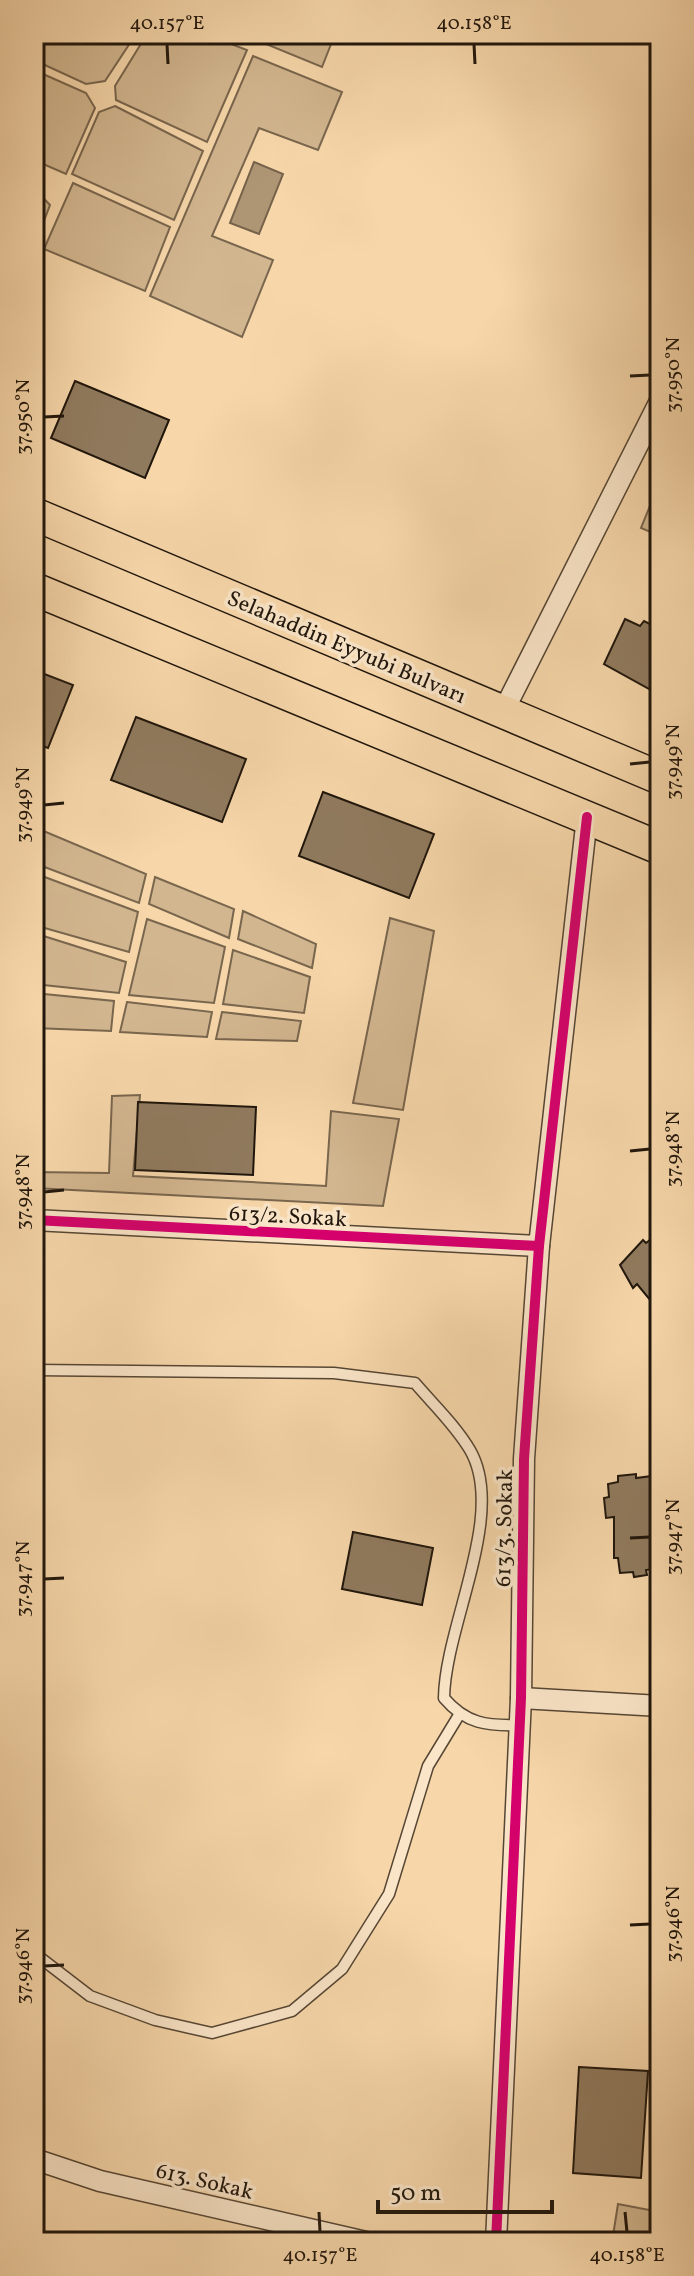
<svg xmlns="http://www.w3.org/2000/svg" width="694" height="2276" font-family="Vollkorn,serif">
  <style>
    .green { fill: #d2b68f; stroke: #79664e; stroke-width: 2 }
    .water { fill: #ae9574; stroke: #75624a; stroke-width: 2 }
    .building { fill: #907a5e; stroke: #20160c; stroke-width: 2 }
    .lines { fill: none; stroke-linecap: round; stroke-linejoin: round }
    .lane-casing { stroke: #564634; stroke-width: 13 }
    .street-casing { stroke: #564634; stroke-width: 23 }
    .primary-casing { stroke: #20160c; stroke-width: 35 }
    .lane { stroke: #fae5c8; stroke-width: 10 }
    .street { stroke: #fae5c8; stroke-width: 20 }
    .primary { stroke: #f7d7aa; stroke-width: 32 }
    .cycleway-casing { stroke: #fae5c8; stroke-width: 15 }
    .cycleway { stroke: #d6006c; stroke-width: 10 }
    .ticks { fill: none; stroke: #20160c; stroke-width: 3 }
    .labels { text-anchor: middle; stroke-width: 7; stroke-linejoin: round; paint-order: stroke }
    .street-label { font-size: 22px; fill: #20160c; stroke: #fae5c8 }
    .neatline { fill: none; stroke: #20160c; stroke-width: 3 }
    .ticks-label { font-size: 20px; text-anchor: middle; fill: #20160c }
  </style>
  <rect width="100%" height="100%" fill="#f7d7aa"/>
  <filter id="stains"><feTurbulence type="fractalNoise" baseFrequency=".0025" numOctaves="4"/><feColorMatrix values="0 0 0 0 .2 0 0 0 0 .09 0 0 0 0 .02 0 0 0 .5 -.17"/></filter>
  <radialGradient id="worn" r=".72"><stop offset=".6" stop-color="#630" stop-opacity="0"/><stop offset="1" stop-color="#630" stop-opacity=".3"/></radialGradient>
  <!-- green -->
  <g class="green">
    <polygon points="34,34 136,34 105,81 86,84 34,60"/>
    <polygon points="147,34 205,34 247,50 207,142 116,100 115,86"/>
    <polygon points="264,34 335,34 322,67 261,42"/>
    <polygon points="253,56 342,92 318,150 259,128 212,236 273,260 242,337 150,296"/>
    <polygon points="34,70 86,93 95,108 66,174 34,160"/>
    <polygon points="115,106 203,151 174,220 72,174 99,112"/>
    <polygon points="73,183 170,227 145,291 44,249"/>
    <polygon points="34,188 50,205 34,247"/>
    <polygon points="660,481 660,536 641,528"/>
    <polygon points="34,827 146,874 139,903 34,863"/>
    <polygon points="34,873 138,912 129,952 34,925"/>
    <polygon points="155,877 234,909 229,938 149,904"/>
    <polygon points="243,911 316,944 312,968 238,939"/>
    <polygon points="390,918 434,931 403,1110 353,1103"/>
    <polygon points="147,919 225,947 214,1003 129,995"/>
    <polygon points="34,933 126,962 119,993 34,984"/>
    <polygon points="233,950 310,977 304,1013 223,1004"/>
    <polygon points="34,993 114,1001 111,1031 34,1028"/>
    <polygon points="127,1002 212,1012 207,1037 120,1032"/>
    <polygon points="222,1012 301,1021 297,1041 216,1039"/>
    <polygon points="140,1095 133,1176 326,1186 331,1111 399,1119 383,1206 34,1188 34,1172 109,1173 112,1096"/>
    <polygon points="618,2204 660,2212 660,2242 612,2242"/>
  </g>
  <!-- water -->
  <polygon class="water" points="254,162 283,174 259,234 230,223"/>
  <!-- building -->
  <g class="building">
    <polygon points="75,381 169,420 145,478 51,438"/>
    <polygon points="625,619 640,626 644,621 660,629 657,640 660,642 660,695 604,664"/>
    <polygon points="34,670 73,685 48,748 34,743"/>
    <polygon points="136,717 246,759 222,822 111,780"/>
    <polygon points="323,792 434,834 409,898 299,856"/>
    <polygon points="34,1096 39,1096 38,1164 34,1164"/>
    <polygon points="138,1102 256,1107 253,1175 135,1170"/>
    <polygon points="660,1232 660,1312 637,1284 633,1288 620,1265 643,1240 646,1243"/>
    <polygon points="636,1474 636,1478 660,1475 660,1568 646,1570 647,1575 634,1577 633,1572 620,1573 618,1558 614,1558 614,1517 606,1518 604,1498 609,1497 608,1484 618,1482 618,1476"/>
    <polygon points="353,1532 433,1548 422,1605 342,1589"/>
    <polygon points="579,2067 648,2071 641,2178 573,2173"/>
    <polygon points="34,2230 71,2242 34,2242"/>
  </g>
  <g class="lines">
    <defs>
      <g id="lane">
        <path d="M34,1370L334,1373L415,1383C433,1404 456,1426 470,1450C507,1514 445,1625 444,1698C466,1724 487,1726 520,1725"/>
        <polyline points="34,1953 90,1996 155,2020 212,2033 292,2011 342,1969 389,1894 428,1766 459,1715"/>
      </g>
      <g id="street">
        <polyline points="503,712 660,401"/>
        <polyline points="34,1220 539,1246"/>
        <polyline points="521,1698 660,1706"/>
        <polyline points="34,2159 100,2181 366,2242"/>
        <polyline points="496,2242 521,1698 524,1459 539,1246 587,817"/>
      </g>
      <g id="primary">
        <polyline points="34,514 660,778"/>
        <polyline points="34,589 660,848"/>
      </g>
    </defs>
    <!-- lane casing -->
    <use href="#lane" class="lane-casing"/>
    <!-- street casing -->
    <use href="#street" class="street-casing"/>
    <!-- primary casing -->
    <use href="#primary" class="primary-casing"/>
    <!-- lane -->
    <use href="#lane" class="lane"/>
    <!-- street -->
    <use href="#street" class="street"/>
    <!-- primary -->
    <use href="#primary" class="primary"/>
    <defs>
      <g id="cycleway">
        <polyline points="34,1220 539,1246"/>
        <polyline points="496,2242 521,1698 524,1459 539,1246 587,817"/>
      </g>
    </defs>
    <!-- cycleway casing -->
    <use href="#cycleway" class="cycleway-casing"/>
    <!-- cycleway -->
    <use href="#cycleway" class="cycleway"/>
  </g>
  <!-- ticks -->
  <path class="ticks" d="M167,44L168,64M474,44L475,64M630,376L650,375M44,417L64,416M630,764L650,762M44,805L64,803M630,1151L650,1149M44,1192L64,1190M630,1538L650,1537M44,1579L64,1578M630,1925L650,1924M44,1966L64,1965M319,2212L320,2232M625,2212L627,2232"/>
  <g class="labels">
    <!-- street labels -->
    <g class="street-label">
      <text transform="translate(347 646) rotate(23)" y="8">Selahaddin Eyyubi Bulvarı</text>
      <text transform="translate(288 1215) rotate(3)" y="8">613/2. Sokak</text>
      <text transform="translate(503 1528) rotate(-89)" y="8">613/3. Sokak</text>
      <text transform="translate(205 2180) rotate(13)" y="8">613. Sokak</text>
    </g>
  </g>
  <!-- margin -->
  <rect width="694" height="2276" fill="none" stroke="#f7d7aa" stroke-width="88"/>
  <!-- scale -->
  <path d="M378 2200v12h174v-12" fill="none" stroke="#20160c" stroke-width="4"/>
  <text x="390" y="2200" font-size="24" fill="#20160c" stroke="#fae5c8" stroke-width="6" paint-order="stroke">50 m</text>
  <rect x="44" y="44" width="606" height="2188" class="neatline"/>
  <g class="ticks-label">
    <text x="167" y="29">40.157°E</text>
    <text x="474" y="29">40.158°E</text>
    <text transform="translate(672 375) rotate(-90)" y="7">37.950°N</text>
    <text transform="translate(22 417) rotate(-90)" y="7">37.950°N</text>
    <text transform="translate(672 762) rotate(-90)" y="7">37.949°N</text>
    <text transform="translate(22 805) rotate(-90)" y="7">37.949°N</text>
    <text transform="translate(672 1149) rotate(-90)" y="7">37.948°N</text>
    <text transform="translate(22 1192) rotate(-90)" y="7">37.948°N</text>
    <text transform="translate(672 1537) rotate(-90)" y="7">37.947°N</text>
    <text transform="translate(22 1579) rotate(-90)" y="7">37.947°N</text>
    <text transform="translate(672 1924) rotate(-90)" y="7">37.946°N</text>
    <text transform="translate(22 1966) rotate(-90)" y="7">37.946°N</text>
    <text x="320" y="2261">40.157°E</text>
    <text x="627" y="2261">40.158°E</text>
  </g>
  <rect width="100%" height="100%" filter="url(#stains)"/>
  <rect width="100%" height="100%" fill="url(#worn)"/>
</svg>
